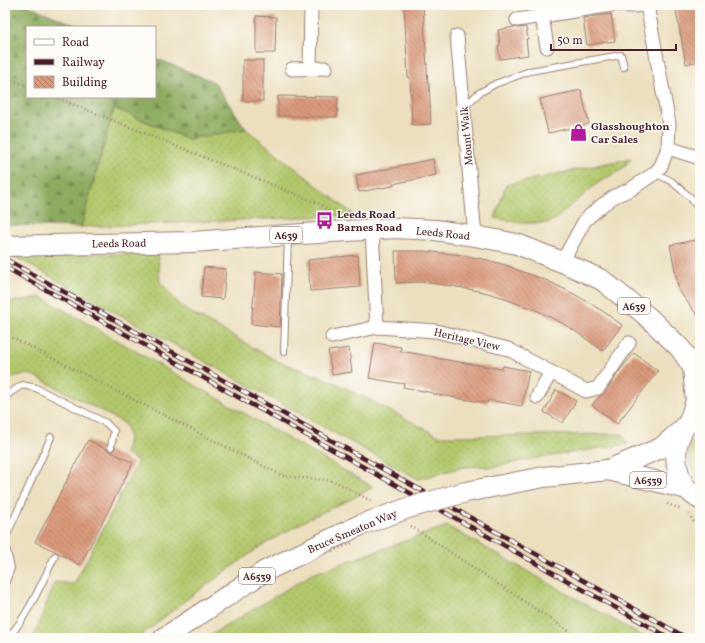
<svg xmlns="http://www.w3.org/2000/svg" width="705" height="643" font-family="Vollkorn,serif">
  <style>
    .grass { fill: url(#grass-dots); stroke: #7e744c }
    .forest { fill: url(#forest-firs); stroke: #6c6646 }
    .building { fill: url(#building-back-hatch) }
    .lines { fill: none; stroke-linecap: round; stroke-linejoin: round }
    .lane-casing { stroke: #9a7f74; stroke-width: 8 }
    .street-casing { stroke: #9a7f74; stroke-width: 15 }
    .primary-casing { stroke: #9a7f74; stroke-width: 22 }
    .path { stroke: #9a7f74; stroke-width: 2.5; stroke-dasharray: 1 3; stroke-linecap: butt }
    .lane { stroke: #fff; stroke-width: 6 }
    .street { stroke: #fff; stroke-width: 13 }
    .primary { stroke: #fff; stroke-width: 20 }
    .rail-casing { stroke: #4a1f2b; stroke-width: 4.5 }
    .rail { stroke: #fdfcf7; stroke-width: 3; stroke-dasharray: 9; stroke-linecap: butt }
    .primary-bridge-casing { stroke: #9a7f74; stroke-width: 22; stroke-linecap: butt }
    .path-bridge { stroke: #9a7f74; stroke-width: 2.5; stroke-dasharray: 1 3; stroke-linecap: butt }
    .primary-bridge { stroke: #fff; stroke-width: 20 }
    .labels { text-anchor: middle; stroke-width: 3; stroke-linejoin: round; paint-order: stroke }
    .shield { fill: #fdfcf7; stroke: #806168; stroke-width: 1 }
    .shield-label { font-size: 10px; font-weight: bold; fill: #4a1f2b }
    .poi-label { font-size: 11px; font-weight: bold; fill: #4a1f2b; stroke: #fdfcf7; text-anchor: start }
    .street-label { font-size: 11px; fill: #4a1f2b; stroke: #fdfcf7 }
  </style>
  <defs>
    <pattern id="grass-dots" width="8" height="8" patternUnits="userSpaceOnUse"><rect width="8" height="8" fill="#b2c86c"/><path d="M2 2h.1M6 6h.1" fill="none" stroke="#9bab5e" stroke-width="1.8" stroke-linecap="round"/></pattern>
    <pattern id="forest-firs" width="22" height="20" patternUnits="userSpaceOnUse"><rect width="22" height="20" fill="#8dac60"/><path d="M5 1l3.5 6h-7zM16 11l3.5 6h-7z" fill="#758b4f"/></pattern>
    <pattern id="building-back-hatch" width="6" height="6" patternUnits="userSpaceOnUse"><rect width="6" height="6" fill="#d99979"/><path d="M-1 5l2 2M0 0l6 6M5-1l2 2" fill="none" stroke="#b27c63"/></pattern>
  </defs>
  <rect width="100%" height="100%" fill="#fdfcf7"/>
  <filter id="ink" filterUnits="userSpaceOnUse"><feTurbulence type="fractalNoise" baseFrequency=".025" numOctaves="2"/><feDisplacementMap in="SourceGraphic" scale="8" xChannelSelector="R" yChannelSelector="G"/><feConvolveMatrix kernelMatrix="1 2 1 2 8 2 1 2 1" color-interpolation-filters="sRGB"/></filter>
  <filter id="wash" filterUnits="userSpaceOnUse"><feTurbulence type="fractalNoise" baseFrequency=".012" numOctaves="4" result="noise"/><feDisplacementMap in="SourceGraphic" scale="16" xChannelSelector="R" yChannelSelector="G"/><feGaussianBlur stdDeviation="0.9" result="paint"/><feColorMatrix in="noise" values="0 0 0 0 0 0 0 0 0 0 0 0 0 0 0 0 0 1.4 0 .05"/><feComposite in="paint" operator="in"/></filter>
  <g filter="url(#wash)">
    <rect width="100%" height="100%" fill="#ebdfbe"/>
    <!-- grass -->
    <g class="grass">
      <polygon points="114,108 188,139 246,129 354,215 81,227"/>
      <polygon points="631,158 622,169 598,183 568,208 556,219 547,223 521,223 495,218 506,185"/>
      <polygon points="8,253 158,255 160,282 183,308 277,361 332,381 439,436 622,434 628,444 531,459 489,468 482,466 464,467 418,479"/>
      <path d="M41,297L373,487L351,499L310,518L261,546L187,599L138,638H33L55,582L74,584L138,461L125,454C129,440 131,437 124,423L33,375C20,374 14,375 5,384V311L11,302Z"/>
      <path d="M700,429V481C685,463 685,447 700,429Z"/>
      <polygon points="447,526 646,638 206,638 312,574"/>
    </g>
    <!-- forest -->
    <polygon class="forest" points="5,5 27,5 80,27 27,27 27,97 155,97 155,58 214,82 246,129 188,139 114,108 81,227 5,225"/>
    <g id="blocks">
      <!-- building -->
      <g class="building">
        <polygon points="404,5 423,5 428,83 429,83 431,124 412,125 410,77 408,77"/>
        <polygon points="675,5 699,5 700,11 700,61 686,64"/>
        <polygon points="611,14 615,41 587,45 583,18"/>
        <polygon points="256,16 276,17 275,53 256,53"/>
        <polygon points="514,27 518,28 526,27 528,39 526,39 528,55 500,59 498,46 500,45 498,30"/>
        <rect x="243" y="60" width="20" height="41"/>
        <polygon points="581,90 589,124 548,133 540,99"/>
        <polygon points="278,96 338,97 337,117 278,116"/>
        <polygon points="433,159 436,175 393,184 393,186 359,192 356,175 398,167 398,166"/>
        <polygon points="700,239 700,319 679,291 670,245"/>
        <polygon points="395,251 423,251 461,255 488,260 512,267 512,268 548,281 574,294 604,312 622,325 603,351 578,333 562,323 538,311 505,299 505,298 484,292 452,286 422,282 396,283"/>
        <polygon points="358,255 360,287 310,291 308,260"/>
        <polygon points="204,267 226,269 223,299 201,297"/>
        <polygon points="256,272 282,274 280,327 251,324"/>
        <polygon points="375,343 401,347 400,351 435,357 435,358 502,369 503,366 529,371 522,406 488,400 487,403 433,394 433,393 403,387 404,384 369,378"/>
        <polygon points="349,348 352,372 332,375 328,351"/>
        <polygon points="634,353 658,371 617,424 592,405 600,396 605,393 620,370"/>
        <polygon points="556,390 576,401 563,423 544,412"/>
        <polygon points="88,440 133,463 80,565 57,552 35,542"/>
      </g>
    </g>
  </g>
  <g filter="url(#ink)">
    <use href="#blocks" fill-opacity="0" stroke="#9a7f74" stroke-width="1"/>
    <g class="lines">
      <defs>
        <g id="lane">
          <polyline points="464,107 479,93 495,84 530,71 621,55 624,67"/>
          <polyline points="655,173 671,181 691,198 700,211"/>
          <polyline points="284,352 288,238"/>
          <polyline points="5,403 7,395 22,385 36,388 106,423 114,431 111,447"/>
          <polyline points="5,539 51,437"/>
          <polyline points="5,543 11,568 5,584"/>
          <path d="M8,638C29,614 41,584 55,556"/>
        </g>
        <g id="street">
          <polyline points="621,5 631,6 647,5"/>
          <polyline points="542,16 547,47"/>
          <polyline points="517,20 612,5"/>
          <polyline points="457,36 475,236"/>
          <polyline points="310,68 311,5"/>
          <polyline points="292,69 326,68"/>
          <polyline points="668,148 700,158"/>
          <polyline points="372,230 377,327"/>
          <polyline points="562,262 585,220 601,206 615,196 631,189 655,173 661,166 668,148 669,124 647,5"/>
          <polyline points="332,337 377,327 436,331 508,349 586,391 598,388 629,343"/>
          <polyline points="537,397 551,372"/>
        </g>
        <g id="primary">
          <polyline points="5,246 192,242 331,232 396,228 435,230 475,236 517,244 562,262 602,280 648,317 680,348 693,367 700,373"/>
          <path d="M700,414C694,418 688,422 684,428C670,450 675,487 700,499"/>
          <polyline points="689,422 696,401 693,367"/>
          <polyline points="608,470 688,489"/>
          <polyline points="544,477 608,470 661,448 683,429"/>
          <polyline points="164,638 265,571 358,526"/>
        </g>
      </defs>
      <!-- lane casing -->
      <use href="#lane" class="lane-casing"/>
      <!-- street casing -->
      <use href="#street" class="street-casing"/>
      <!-- primary casing -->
      <use href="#primary" class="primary-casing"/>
      <!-- path -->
      <g class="path">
        <polyline points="5,77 27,86"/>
        <polyline points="55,97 320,204 329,211 330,215"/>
        <polyline points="5,334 283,476 334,481 373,502"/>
        <polyline points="667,504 681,509"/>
        <polyline points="689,514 693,521 700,522"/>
        <polyline points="411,526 579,638"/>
      </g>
      <!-- lane -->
      <use href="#lane" class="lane"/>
      <!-- street -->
      <use href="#street" class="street"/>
      <!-- primary -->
      <use href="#primary" class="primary"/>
      <defs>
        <g id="rail">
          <polyline points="5,259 687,638"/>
          <polyline points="5,267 670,638"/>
        </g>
      </defs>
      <!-- rail casing -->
      <use href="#rail" class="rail-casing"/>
      <!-- rail -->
      <use href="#rail" class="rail"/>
      <defs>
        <polyline id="primary-bridge" points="358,526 408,508 466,492 544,477"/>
      </defs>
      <!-- primary-bridge casing -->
      <use href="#primary-bridge" class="primary-bridge-casing"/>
      <!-- path-bridge -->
      <polyline class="path-bridge" points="332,551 352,543"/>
      <!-- primary-bridge -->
      <use href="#primary-bridge" class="primary-bridge"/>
    </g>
  </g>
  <!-- icons -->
  <defs>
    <symbol id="shop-bare" viewBox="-9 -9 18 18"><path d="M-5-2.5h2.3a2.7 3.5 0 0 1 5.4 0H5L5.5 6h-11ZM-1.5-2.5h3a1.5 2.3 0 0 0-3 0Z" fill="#b5179e" stroke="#fdfcf7" stroke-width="2.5" paint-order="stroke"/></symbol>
    <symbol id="bus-bare" viewBox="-9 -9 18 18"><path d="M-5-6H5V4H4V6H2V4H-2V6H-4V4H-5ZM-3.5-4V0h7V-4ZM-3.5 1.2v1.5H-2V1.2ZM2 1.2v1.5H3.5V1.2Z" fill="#b5179e" stroke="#fdfcf7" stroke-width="2.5" paint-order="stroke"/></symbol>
  </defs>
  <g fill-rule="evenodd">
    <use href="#shop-bare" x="566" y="120" width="25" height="25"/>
    <use href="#bus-bare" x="312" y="208" width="25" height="25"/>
  </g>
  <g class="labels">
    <!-- shield labels -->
    <g class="shield">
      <rect x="270" y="227" width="32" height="16" rx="3"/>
      <rect x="618" y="298" width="32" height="16" rx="3"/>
      <rect x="630" y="472" width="36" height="16" rx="3"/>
      <rect x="239" y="568" width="36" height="16" rx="3"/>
    </g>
    <g class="shield-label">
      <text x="286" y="239">A639</text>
      <text x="634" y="310">A639</text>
      <text x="648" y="484">A6539</text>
      <text x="257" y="580">A6539</text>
    </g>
    <!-- poi labels -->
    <g class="poi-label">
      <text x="591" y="130">Glasshoughton<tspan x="591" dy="13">Car Sales</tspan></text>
      <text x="337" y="218">Leeds Road<tspan x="337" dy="13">Barnes Road</tspan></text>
    </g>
    <!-- street labels -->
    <g class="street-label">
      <text transform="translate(466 136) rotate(-95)" y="4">Mount Walk</text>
      <text transform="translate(443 233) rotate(6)" y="4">Leeds Road</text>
      <text transform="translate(119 243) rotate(-1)" y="4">Leeds Road</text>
      <text transform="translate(467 339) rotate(13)" y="4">Heritage View</text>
      <text transform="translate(352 531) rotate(-23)" y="4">Bruce Smeaton Way</text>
    </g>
  </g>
  <!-- margin -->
  <rect width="705" height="643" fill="none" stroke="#fdfcf7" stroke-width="20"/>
  <!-- legend -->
  <rect x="26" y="26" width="130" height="72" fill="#fdfcf7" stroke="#b5a4a5"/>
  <rect x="34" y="39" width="20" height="6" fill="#ffffff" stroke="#b5a4a5"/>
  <text x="62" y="46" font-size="12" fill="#4a1f2b">Road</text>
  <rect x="34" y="59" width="20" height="6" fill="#4a1f2b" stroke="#b5a4a5"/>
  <text x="62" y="66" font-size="12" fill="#4a1f2b">Railway</text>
  <rect x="34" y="76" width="20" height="12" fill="url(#building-back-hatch)" stroke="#b5a4a5"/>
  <text x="62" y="86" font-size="12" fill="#4a1f2b">Building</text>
  <!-- scale -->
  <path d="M551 44v6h125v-6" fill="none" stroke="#4a1f2b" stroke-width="2"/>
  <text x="557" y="44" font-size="12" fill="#4a1f2b" stroke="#fdfcf7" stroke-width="3" paint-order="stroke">50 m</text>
</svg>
